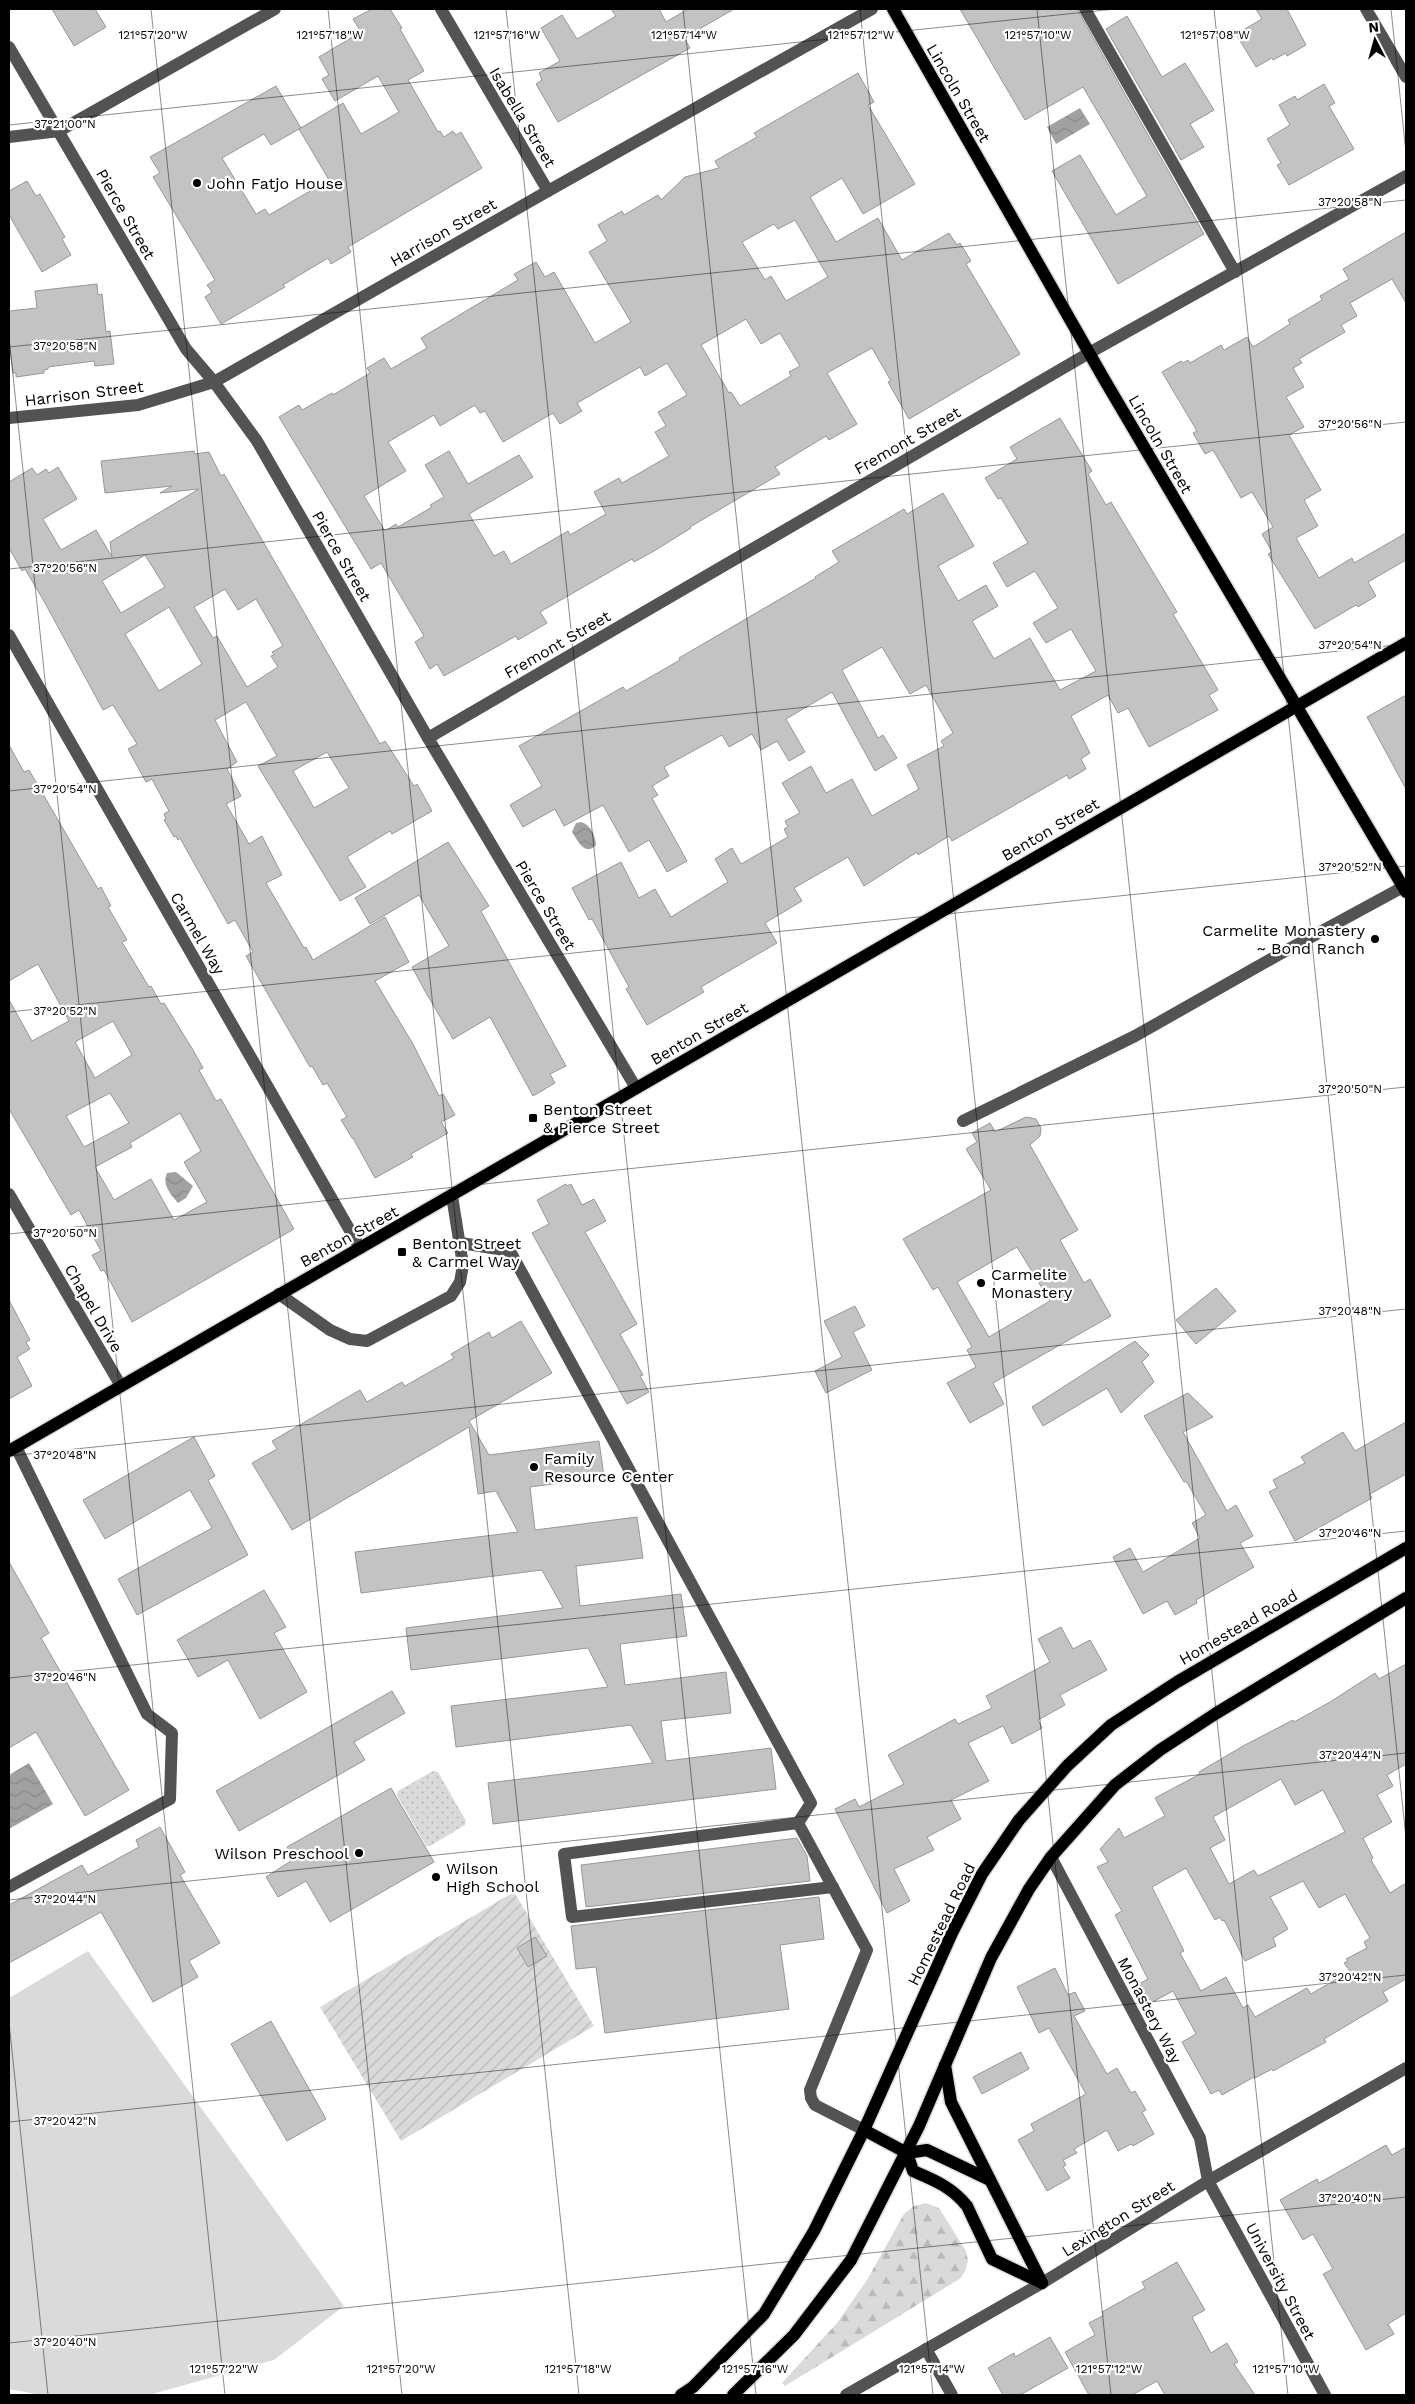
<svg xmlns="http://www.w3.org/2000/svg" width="1415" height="2404" font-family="'Work Sans',sans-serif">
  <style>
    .forest { fill: url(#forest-firs) }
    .park { fill: url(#park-dots) }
    .garden { fill: url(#garden-furrows) }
    .pitch { fill: #dadada }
    .water { fill: url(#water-waves) }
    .building { fill: #c3c3c3; stroke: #979797; fill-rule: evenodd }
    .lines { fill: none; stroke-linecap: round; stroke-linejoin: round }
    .major-casing { stroke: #dbdbdb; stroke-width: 15 }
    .minor { stroke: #535353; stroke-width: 12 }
    .major { stroke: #000; stroke-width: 12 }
    .ticks { fill: none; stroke: #000; stroke-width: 1; stroke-opacity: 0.45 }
    .poi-dot { fill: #000; stroke: #fff; stroke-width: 2 }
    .labels { text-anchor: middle; stroke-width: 4.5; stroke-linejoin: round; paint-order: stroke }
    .street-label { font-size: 16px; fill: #000; stroke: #fff }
    .poi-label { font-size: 16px; fill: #000; stroke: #fff; text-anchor: start }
    .ticks-label { font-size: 12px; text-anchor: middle; fill: #000; stroke: #fff; stroke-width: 4.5; stroke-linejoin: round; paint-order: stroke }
  </style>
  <defs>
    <pattern id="forest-firs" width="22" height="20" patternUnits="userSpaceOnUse" patternTransform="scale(1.25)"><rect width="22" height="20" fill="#dadada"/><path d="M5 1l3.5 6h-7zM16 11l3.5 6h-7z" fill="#b9b9b9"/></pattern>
    <pattern id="park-dots" width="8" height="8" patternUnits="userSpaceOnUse" patternTransform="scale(1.25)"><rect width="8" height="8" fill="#dadada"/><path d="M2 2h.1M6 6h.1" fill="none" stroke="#b9b9b9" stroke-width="1.8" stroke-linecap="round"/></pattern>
    <pattern id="garden-furrows" width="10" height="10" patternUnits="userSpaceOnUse" patternTransform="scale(1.25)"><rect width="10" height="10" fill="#dadada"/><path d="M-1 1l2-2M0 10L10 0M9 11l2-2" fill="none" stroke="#b9b9b9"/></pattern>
    <pattern id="water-waves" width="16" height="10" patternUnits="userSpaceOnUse" patternTransform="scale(1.25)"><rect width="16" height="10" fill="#a1a1a1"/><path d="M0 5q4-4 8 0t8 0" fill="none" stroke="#898989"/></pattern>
  </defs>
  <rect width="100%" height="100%" fill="#fff"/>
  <!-- forest -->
  <polygon class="forest" points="926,2203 939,2208 966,2251 968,2260 966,2269 961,2278 785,2386 782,2383 837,2323 867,2280 904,2214 914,2206"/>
  <!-- park -->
  <polygon class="park" points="433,1771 438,1772 466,1821 465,1825 430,1846 426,1846 397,1795 398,1791"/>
  <!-- garden -->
  <polygon class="garden" points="514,1892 594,2026 401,2141 320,2007"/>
  <!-- pitch -->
  <polygon class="pitch" points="88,1951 344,2306 274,2360 149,2395 42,2395 9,2389 9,1998"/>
  <!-- water -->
  <g class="water">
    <polygon points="1080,108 1090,124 1056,144 1047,127"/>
    <path d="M581,822C590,824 596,836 596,845C585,857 578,841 572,832L576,823Z"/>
    <path d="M176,1172L193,1186L186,1198L178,1203C170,1193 162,1185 167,1173Z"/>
    <polygon points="29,1763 53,1804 9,1829 9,1775"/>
  </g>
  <!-- building -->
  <g class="building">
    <polygon points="52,9 95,9 106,27 74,46"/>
    <polygon points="372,9 390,9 402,28 400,29 424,71 408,80 438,132 440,131 444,137 453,131 456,135 461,132 482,168 348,247 351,252 331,264 328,258 283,285 285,287 221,324 205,297 212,292 207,285 215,280 153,177 160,173 150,157 276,86 301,128 271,145 264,134 222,158 256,214 265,209 269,215 329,180 299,129 343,103 361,134 399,112 378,76 335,101 322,79 329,75 319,57 361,32 353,19"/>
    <polygon points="611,9 659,9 666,22 688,9 734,9 684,38 690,48 558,122 536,84 542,80 539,73 560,61 541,28 562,15 577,39 616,16"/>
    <polygon points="960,9 1077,9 1204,234 1118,284 1052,171 1080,155 1116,215 1147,196 1083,87 1025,120"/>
    <polygon points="1256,9 1287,9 1306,45 1287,56 1286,53 1273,60 1272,58 1256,67 1236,34 1262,19"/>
    <polygon points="1127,16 1162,77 1185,63 1214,110 1190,124 1204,147 1181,160 1106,29"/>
    <path d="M858,73L874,102L868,105L915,184L863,214L842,178L810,197L836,242L878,218L902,260L949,233L957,245L960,243L971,261L966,264L1020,354L909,419L888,382L891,381L872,348L827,373L857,424L829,440L826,436L775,467L780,474L690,527L691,528L654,551L634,562L632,559L540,612L547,623L518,640L516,636L444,676L437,664L430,669L415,642L424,636L381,563L371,569L279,417L299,405L302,410L332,393L333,395L370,373L367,368L384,358L391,369L427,348L421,338L518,280L514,274L536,262L545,277L554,272L595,343L631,322L589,252L607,241L598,225L622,211L624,215L658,195L661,200L685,177L719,168L715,161L757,137L754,133ZM795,220L828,277L786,301L771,276L765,280L742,242L774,224L778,229ZM746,319L761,344L780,333L800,366L789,372L791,376L740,406L731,392L729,393L701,345ZM667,363L687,395L658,412L666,426L655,432L669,456L622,483L619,478L594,492L606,514L570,535L568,531L511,564L504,551L494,556L469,514L533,477L519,455L468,484L449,451L425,465L444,497L430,505L432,507L398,527L396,524L385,531L364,496L406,471L388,442L434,415L440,426L475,405L480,413L485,411L503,442L553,413L560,424L582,411L577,403L640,367L645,376Z"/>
    <polygon points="1324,84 1335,103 1329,106 1354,149 1289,185 1277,165 1281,163 1267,139 1290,125 1279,105 1295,96 1297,100"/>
    <polygon points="27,181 36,196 40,194 65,237 62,239 71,255 42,272 9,215 9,191"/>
    <polygon points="1406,232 1406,303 1392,279 1350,303 1357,316 1341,325 1345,332 1299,359 1302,363 1293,368 1304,387 1286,397 1304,427 1289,435 1321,490 1304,500 1318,526 1296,538 1319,578 1352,558 1354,563 1406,533 1406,560 1368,582 1376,596 1358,607 1356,605 1315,629 1268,554 1272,552 1262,534 1273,527 1252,492 1241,498 1213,450 1205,454 1193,433 1197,431 1162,372 1181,361 1183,363 1188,360 1190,363 1221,345 1224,350 1247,337 1253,347 1290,324 1288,320 1322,300 1320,296 1349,279 1343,269"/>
    <polygon points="97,284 98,295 102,294 106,332 110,331 114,364 95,366 94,361 48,367 48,369 44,370 44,373 16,377 16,373 13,373 9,342 9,311 37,308 35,291"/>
    <polygon points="1060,418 1092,471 1088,474 1106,505 1111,502 1177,612 1173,614 1218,690 1209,695 1218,710 1149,747 1128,708 1118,713 1108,695 1071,716 1090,753 1081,759 1086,769 1069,779 1067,775 952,841 949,836 918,855 917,852 864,886 848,857 794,888 802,901 765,923 777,943 701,987 704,992 647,1025 626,989 629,987 592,919 589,920 572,888 621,862 639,898 655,889 671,917 728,882 715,859 732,848 741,864 788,837 784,829 788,827 785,821 800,813 782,783 811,766 826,793 852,779 872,816 919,789 907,765 944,746 941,741 953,733 926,685 910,694 882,647 842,670 878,738 883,735 897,758 875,771 832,692 786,719 805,752 789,761 777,741 761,750 752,734 729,747 722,735 664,767 669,776 652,786 658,795 652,798 687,861 667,872 649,840 629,852 603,805 564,826 555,809 523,827 510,805 542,786 519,746 623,687 626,691 680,660 679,658 816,578 815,577 839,562 832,551 904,509 907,514 943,493 974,546 938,566 958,601 986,585 998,606 972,621 994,659 1030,638 1060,690 1096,671 1071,629 1046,643 1033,623 1058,608 1035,571 1007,587 993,563 1028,543 1001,498 998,499 985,478 1017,459 1010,447"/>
    <path d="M194,451L195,454L209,452L221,476L224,474L380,744L385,741L414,786L417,784L432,811L392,834L390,831L347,857L366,887L340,901L258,766L277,756L246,702L215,720L237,762L227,769L241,796L226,804L249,844L262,836L282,875L266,883L304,948L306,947L313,960L385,917L409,962L375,981L413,1044L439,1096L443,1094L455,1115L441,1122L448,1133L411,1154L413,1157L375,1178L353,1138H352L341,1120L347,1117L327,1083L323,1085L312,1066L310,1067L246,956L253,952L235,920L228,924L180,838L178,840L176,836L174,837L164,820L166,819L164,814L169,811L152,779L146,782L128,749L137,744L113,705L103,710L45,603L25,569L22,571L9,548V482L32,468L37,475L46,469L49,473L58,467L77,499L43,519L61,550L96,530L112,557L110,542L199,489L160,493L172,486L105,493L101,461ZM145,555L165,587L121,613L102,581ZM225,589L238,610L256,599L283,646L272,652L274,655L271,656L278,667L247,687L217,636L213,638L194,607ZM169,607L202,664L159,691L125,634ZM327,752L349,788L314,808L293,771Z"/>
    <polygon points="1406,695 1406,789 1367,717"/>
    <path d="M9,745L24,772L29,770L98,889L101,887L111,906L108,907L127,940L122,942L149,987L151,986L161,1004L164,1003L193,1050L203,1068L199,1070L216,1101L221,1099L294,1229L132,1322L104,1270L101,1271L92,1255L101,1251L79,1210L71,1215L9,1109V1000L32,1041L69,1021L38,964L9,981ZM113,1021L132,1055L95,1078L75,1042ZM110,1093L129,1123L84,1147L66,1116ZM180,1113L201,1151L184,1162L207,1202L174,1220L151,1179L114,1200L95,1167L132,1147L130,1143Z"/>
    <polygon points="448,842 489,906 481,911 566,1066 550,1074 555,1083 533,1096 490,1017 453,1039 425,991 412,967 449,946 419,895 370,924 355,898"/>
    <path d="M1026,1117L1036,1119L1041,1128L1040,1136L1030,1145L1078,1230L1060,1240L1084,1283L1090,1279L1111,1316L993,1383L1004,1404L970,1423L947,1383L976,1367L967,1350L972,1347L938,1287L933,1290L903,1239L991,1190L966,1149L977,1142L972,1133L990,1123L995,1132ZM1017,1247L1050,1301L989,1337L957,1282Z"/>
    <polygon points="566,1184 567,1186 571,1184 582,1205 594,1199 606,1221 585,1232 637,1324 620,1334 643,1375 640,1376 649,1392 627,1404 532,1233 549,1224 537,1200"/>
    <polygon points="1216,1288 1236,1311 1196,1344 1176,1320"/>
    <polygon points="9,1300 30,1340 26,1342 30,1349 17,1357 32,1386 9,1399"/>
    <polygon points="855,1306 865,1326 853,1332 872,1370 826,1393 815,1371 842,1357 824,1321"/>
    <polygon points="521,1321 552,1373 469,1421 489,1455 599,1441 604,1477 530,1487 535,1530 637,1517 643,1558 576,1566 580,1606 681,1594 687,1636 620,1644 625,1685 726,1672 731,1713 661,1721 666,1761 771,1748 776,1789 493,1824 488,1783 653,1763 631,1725 456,1747 451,1706 608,1687 588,1648 411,1670 406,1628 563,1608 542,1570 361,1593 355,1552 518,1532 496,1491 478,1494 469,1427 292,1530 252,1463 277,1449 272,1441 360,1390 367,1402 402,1382 405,1386 454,1358 451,1354 489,1332 492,1338"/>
    <polygon points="1135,1341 1149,1355 1142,1362 1154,1382 1121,1413 1107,1388 1043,1426 1032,1407"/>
    <polygon points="1188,1393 1213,1417 1183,1432 1227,1511 1236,1505 1253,1536 1240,1543 1254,1567 1196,1600 1197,1603 1175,1615 1167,1601 1143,1614 1113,1557 1130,1548 1143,1572 1200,1538 1192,1523 1206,1515 1186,1481 1184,1482 1144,1416"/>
    <polygon points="1406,1422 1406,1474 1370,1494 1372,1498 1295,1541 1269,1492 1277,1488 1273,1480 1305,1463 1301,1457 1343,1432 1355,1451"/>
    <polygon points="194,1437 215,1476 208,1480 248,1555 137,1615 118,1579 212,1528 190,1490 105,1539 83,1500"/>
    <polygon points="9,1562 49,1633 41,1638 129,1790 85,1816 36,1732 9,1748"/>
    <polygon points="264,1590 286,1627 274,1633 307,1692 260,1719 228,1660 198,1677 177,1640"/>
    <polygon points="1061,1627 1073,1649 1090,1640 1107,1670 1060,1695 1065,1705 1038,1720 1042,1728 1012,1744 1003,1726 968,1743 989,1781 951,1800 961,1819 927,1837 934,1850 894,1869 910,1901 887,1913 835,1809 855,1799 859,1807 904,1784 888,1755 955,1719 958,1724 992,1708 986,1696 1050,1662 1038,1639"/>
    <path d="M1406,1664V1764L1387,1775L1393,1786L1377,1795L1392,1822L1363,1838L1373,1858L1371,1860L1390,1893L1406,1883V1979L1383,1992L1388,2001L1324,2039L1326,2042L1273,2071L1272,2069L1255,2078L1254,2077L1222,2095L1219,2090L1211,2094L1182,2042L1196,2034L1173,1991L1149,2004L1139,1984L1148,1979L1115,1915L1122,1911L1097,1867L1108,1862L1100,1849L1119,1828L1124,1838L1165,1816L1155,1798L1200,1774L1199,1772L1243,1746L1293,1720L1294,1722L1330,1702L1375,1673L1379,1679ZM1281,1779L1295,1805L1323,1790L1345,1832L1258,1876L1254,1870L1229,1884L1210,1848L1225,1840L1213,1817ZM1186,1868L1215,1920L1220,1917L1222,1921L1224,1920L1245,1961L1276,1946L1273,1938L1288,1929L1270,1897L1303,1881L1319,1908L1345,1894L1370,1938L1364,1942L1367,1948L1346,1959L1348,1961L1344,1963L1350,1971L1311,1994L1307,1988L1255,2017L1248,2005L1243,2008L1226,1977L1201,1991L1180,1953L1184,1951L1152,1887Z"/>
    <polygon points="392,1691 405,1713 354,1742 365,1760 239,1831 216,1791"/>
    <polygon points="391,1788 434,1862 330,1922 306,1881 278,1897 266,1877 294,1859 287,1847"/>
    <polygon points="160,1827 185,1872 180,1875 220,1943 189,1961 198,1977 153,2002 101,1912 9,1963 9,1905 82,1865 88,1875 139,1847 136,1840"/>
    <polygon points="797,1838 807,1856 810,1881 586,1907 581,1865"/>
    <polygon points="819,1897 824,1939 780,1945 789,2009 605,2033 596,1967 576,1969 571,1926"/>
    <polygon points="535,1937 547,1956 528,1967 517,1948"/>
    <polygon points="1055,1968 1068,1995 1075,1992 1085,2011 1074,2016 1107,2074 1117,2068 1131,2093 1135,2091 1146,2110 1142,2112 1154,2134 1133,2146 1131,2144 1118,2151 1107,2130 1074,2149 1077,2153 1063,2160 1066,2165 1063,2167 1070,2178 1047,2191 1018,2140 1034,2131 1031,2124 1086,2094 1049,2028 1039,2033 1017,1987"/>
    <polygon points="271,2021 326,2119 287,2141 231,2044"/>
    <polygon points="1021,2052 1029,2069 982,2094 973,2077"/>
    <polygon points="1386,2145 1392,2155 1406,2147 1406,2313 1388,2324 1394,2334 1366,2350 1323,2274 1333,2269 1313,2234 1303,2240 1280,2200 1317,2179 1319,2183"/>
    <polygon points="1177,2262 1205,2310 1192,2317 1211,2353 1227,2343 1238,2362 1234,2364 1255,2395 1165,2395 1157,2381 1132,2395 1089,2395 1065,2352 1095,2335 1089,2323 1104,2315 1102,2312 1145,2288 1142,2282"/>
    <polygon points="1050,2337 1068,2368 1020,2395 1003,2395 988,2368 1014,2353 1015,2357"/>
  </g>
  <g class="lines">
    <defs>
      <g id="major">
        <polyline points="893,9 1104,379 1406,892"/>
        <polyline points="9,1451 1406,643"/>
        <polyline points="945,2065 951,2102 1042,2283"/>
        <polyline points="864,2130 907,2153 927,2150 990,2180"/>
        <path d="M907,2153L913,2171C934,2180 952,2187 967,2206L992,2259L1042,2283"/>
        <polyline points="681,2395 693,2387 764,2314 814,2231 864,2130 952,1933 982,1874 1019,1820 1067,1766 1111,1725 1177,1682 1406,1548"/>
        <polyline points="733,2395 794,2335 851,2260 919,2126 991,1958 1029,1889 1051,1857 1115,1785 1160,1750 1215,1714 1406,1598"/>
      </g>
    </defs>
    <!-- major casing -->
    <use href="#major" class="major-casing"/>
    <!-- minor -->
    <g class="minor">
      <polyline points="441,9 548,191"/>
      <polyline points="1085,9 1235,272"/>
      <polyline points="1366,9 1406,77"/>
      <polyline points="9,47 186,349 214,382 257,441 428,738 636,1088"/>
      <polyline points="9,137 59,131 275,9"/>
      <polyline points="9,418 138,405 214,382 548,191 872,9"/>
      <polyline points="9,635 360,1248"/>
      <polyline points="428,738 1089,353 1406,176"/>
      <polyline points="963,1121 1135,1036 1278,955 1403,887"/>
      <polyline points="9,1194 121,1386"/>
      <polyline points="461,1243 510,1251 811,1803 798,1823 564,1854 572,1917 833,1887"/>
      <polyline points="279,1294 330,1330 350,1339 367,1341 451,1296 460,1282 463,1265 452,1196"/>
      <polyline points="798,1823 867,1950 810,2090 811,2098 815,2105 864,2130"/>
      <polyline points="1051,1857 1200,2138 1208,2181 1325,2395"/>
      <polyline points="9,1887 170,1799 172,1733 147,1714 16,1447"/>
      <polyline points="926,2349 952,2395"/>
      <polyline points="846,2395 1042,2283 1208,2181 1406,2068"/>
    </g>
    <!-- major -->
    <use href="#major" class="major"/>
  </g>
  <!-- ticks -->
  <path class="ticks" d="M151,9L402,2395M328,9L579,2395M506,9L756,2395M683,9L933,2395M860,9L1111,2395M1037,9L1288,2395M1214,9L1406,1838M1391,9L1406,153M9,125L1115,9M9,337L225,2395M9,347L1406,200M9,569L1406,422M9,791L1406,644M9,1012L1406,866M9,1234L1406,1087M9,1456L1406,1309M9,1678L1406,1531M9,1900L1406,1753M9,2022L48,2395M9,2122L1406,1975M9,2343L1406,2197"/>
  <!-- markers -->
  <g class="poi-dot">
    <circle cx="197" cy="183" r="5"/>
    <circle cx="1375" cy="939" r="5"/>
    <rect x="528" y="1113" width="10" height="10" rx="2.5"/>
    <rect x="397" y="1247" width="10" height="10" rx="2.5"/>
    <circle cx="981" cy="1283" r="5"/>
    <circle cx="534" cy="1467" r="5"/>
    <circle cx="359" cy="1853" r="5"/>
    <circle cx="436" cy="1877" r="5"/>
  </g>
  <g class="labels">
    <!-- street labels -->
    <g class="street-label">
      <text transform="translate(959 93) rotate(60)" y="6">Lincoln Street</text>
      <text transform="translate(523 117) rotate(59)" y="6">Isabella Street</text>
      <text transform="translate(126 214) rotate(60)" y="6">Pierce Street</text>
      <text transform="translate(443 232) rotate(-30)" y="6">Harrison Street</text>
      <text transform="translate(84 393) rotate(-7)" y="6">Harrison Street</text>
      <text transform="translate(907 440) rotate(-30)" y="6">Fremont Street</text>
      <text transform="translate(1161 444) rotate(60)" y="6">Lincoln Street</text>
      <text transform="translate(342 556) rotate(60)" y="6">Pierce Street</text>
      <text transform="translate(557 644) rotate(-30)" y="6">Fremont Street</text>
      <text transform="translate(1050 829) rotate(-30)" y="6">Benton Street</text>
      <text transform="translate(546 905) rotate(59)" y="6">Pierce Street</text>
      <text transform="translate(198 933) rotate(60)" y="6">Carmel Way</text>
      <text transform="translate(699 1033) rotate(-30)" y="6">Benton Street</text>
      <text transform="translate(349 1236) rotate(-29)" y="6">Benton Street</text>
      <text transform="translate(94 1308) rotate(60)" y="6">Chapel Drive</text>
      <text transform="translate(1238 1627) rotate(-30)" y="6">Homestead Road</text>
      <text transform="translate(941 1924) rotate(-64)" y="6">Homestead Road</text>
      <text transform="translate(1150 2010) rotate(62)" y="6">Monastery Way</text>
      <text transform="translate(1118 2218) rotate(-32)" y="6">Lexington Street</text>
      <text transform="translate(1281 2281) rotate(62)" y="6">University Street</text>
    </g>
    <!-- poi labels -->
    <g class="poi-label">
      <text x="207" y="189">John Fatjo House</text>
      <text x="1365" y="936" text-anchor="end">Carmelite Monastery<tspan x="1365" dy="18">~ Bond Ranch</tspan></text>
      <text x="543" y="1115">Benton Street<tspan x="543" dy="18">&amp; Pierce Street</tspan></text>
      <text x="412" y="1249">Benton Street<tspan x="412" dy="18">&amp; Carmel Way</tspan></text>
      <text x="991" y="1280">Carmelite<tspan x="991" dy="18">Monastery</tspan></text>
      <text x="544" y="1464">Family<tspan x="544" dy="18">Resource Center</tspan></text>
      <text x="349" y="1859" text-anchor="end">Wilson Preschool</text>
      <text x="446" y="1874">Wilson<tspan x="446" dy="18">High School</tspan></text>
    </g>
  </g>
  <g class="ticks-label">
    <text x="153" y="39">121°57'20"W</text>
    <text x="330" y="39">121°57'18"W</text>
    <text x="507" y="39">121°57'16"W</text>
    <text x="684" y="39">121°57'14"W</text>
    <text x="861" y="39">121°57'12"W</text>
    <text x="1038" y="39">121°57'10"W</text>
    <text x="1215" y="39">121°57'08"W</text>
    <text x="65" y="128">37°21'00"N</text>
    <text x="1350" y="206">37°20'58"N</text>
    <text x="65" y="350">37°20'58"N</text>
    <text x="1350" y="428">37°20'56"N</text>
    <text x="65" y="572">37°20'56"N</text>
    <text x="1350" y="649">37°20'54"N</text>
    <text x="65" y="793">37°20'54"N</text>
    <text x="1350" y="871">37°20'52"N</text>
    <text x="65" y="1015">37°20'52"N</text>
    <text x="1350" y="1093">37°20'50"N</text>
    <text x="65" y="1237">37°20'50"N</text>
    <text x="1350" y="1315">37°20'48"N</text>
    <text x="65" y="1459">37°20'48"N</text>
    <text x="1350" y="1537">37°20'46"N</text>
    <text x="65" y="1681">37°20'46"N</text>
    <text x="1350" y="1759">37°20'44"N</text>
    <text x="65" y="1903">37°20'44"N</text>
    <text x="1350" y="1981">37°20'42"N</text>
    <text x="65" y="2125">37°20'42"N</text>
    <text x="1350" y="2202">37°20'40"N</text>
    <text x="65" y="2346">37°20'40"N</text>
    <text x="224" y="2373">121°57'22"W</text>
    <text x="401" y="2373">121°57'20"W</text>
    <text x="578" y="2373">121°57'18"W</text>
    <text x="755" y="2373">121°57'16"W</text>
    <text x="932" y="2373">121°57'14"W</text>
    <text x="1109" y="2373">121°57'12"W</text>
    <text x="1286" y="2373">121°57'10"W</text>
  </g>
  <!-- border -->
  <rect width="1415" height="2404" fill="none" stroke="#000000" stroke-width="20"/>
  <!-- north arrow -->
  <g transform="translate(1375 40) rotate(354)" stroke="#ffffff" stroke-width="4" paint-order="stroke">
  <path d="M0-4L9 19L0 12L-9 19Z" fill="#000000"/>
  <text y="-8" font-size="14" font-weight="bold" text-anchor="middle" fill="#000000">N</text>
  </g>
</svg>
